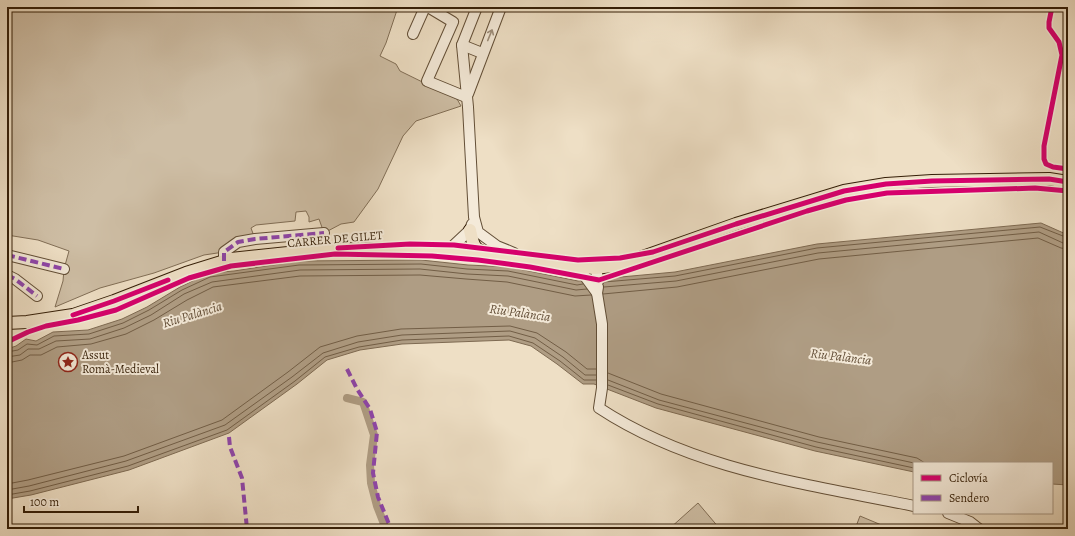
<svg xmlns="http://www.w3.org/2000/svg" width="1075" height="536" font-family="Alegreya,serif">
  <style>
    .green { fill: #cebea5; stroke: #816e56 }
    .water { fill: #af9d84; stroke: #7e6a52 }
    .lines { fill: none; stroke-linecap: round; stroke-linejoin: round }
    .shore { stroke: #725e46; stroke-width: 1 }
    .canal { stroke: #af9d84; stroke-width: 8 }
    .minor-casing { stroke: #624e36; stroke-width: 12 }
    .major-casing { stroke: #341e07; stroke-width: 14 }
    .minor { stroke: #f4ead9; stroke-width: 10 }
    .major { stroke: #eedfc5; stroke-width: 12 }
    .quiet { stroke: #8e44ad; stroke-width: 4; stroke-dasharray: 8 4; stroke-linecap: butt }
    .cycleway-casing { stroke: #f4ead9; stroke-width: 8 }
    .cycleway { stroke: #d6006c; stroke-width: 5 }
    .oneway { stroke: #9e8e7a }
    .labels { text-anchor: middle; stroke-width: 4; stroke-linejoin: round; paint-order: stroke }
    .street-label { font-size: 12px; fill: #341e07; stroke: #f4ead9 }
    .poi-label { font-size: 12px; fill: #341e07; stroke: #f4ead9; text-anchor: start }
    .water-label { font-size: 13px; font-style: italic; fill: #5f4a33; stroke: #f4ead9 }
  </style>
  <rect width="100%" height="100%" fill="#eedfc5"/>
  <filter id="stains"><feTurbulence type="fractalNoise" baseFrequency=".005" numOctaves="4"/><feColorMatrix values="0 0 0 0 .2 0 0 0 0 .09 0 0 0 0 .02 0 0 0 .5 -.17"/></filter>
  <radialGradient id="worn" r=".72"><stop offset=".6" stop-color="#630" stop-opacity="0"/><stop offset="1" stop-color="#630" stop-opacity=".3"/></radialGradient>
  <!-- green -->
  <g class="green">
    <polygon points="7,7 398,7 386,43 380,56 396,64 400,71 457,99 461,106 416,121 403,136 378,189 354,222 341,224 324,233 319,219 309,222 309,217 306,211 296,212 295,221 256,225 251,228 255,239 224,252 204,255 154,273 100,288 55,307 63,281 64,269 69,251 38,240 7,235"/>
    <polygon points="698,503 720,529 669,529"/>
    <polygon points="860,516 891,529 855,529"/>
  </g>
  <!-- water -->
  <polygon class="water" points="1041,223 1068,235 1068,485 1052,484 1052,463 914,463 914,472 815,451 656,408 594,384 583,384 557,364 531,346 509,340 402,344 360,350 327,360 297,384 229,433 129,470 31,495 7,499 7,349 16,346 26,339 36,341 53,332 88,330 122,319 147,307 180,287 209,273 234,271 299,261 421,260 468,265 509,267 578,281 675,272 817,244"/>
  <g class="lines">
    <!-- shore -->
    <g class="shore">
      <polyline points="604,282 675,276 817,248 1040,227 1068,238"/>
      <polyline points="604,287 676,281 818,253 1039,232 1063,243 1068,243"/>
      <polyline points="603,294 677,287 819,259 1038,238 1061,248 1068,249"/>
      <polyline points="7,352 18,350 27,344 37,345 54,336 89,334 123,323 149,310 182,290 210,277 299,265 421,264 467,269 508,271 577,285 583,284"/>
      <polyline points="7,357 20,355 28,349 39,349 56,341 90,339 124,328 151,315 184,294 212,282 300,270 420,269 467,274 508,276 576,290 587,289"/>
      <polyline points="7,363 22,360 30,355 41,355 57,347 91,344 126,334 154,320 187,300 213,287 300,276 420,275 466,279 507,282 575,296 591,295"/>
      <polyline points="608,373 661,394 819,437 917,458 925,463"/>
      <polyline points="608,380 659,400 817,442 914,463"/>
      <polyline points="608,385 658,404 816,447 914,468"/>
      <polyline points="7,484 28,480 124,456 222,420 288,372 320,347 357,336 401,329 510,326 537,333 566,352 587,369 596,369"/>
      <polyline points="7,490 29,486 126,461 225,425 292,377 323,353 358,342 402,335 510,331 535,338 563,357 585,375 596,375"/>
      <polyline points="7,495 30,491 128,466 227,430 295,381 325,357 359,347 402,340 509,336 533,343 560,361 584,380 596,380"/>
    </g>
    <!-- canal -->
    <polyline class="canal" points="347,398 363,402 374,435 370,465 371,483 377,506 386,529"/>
    <defs>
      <g id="minor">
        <polyline points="428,7 453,22 427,81 466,97"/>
        <polyline points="477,7 462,45 468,107 474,217 478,232 497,246 514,253"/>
        <polyline points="413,34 425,7"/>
        <polyline points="462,45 482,53"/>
        <polyline points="468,94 501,7"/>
        <polyline points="454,245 470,230 472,224"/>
        <polyline points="7,255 64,269"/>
        <polyline points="224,261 224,252 238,242 255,239 324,233"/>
        <polyline points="589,265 595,268 599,280"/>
        <polyline points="578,267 597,293 598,287"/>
        <polyline points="7,275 15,279 37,296"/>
        <path d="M597,293L602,324V388L599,408C693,470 807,484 914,506"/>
        <polyline points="948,513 970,522 979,529"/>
      </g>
      <g id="major">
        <path d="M470,230C473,244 473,251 489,253"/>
        <polyline points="318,249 411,250 444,252 578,267 595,268 620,265 736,224 844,191 886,184 932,181 1049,179 1068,182"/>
        <polyline points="7,323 27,322 73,315 114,301 186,273 231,259 326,249"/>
      </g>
    </defs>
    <!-- minor casing -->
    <use href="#minor" class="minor-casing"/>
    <!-- major casing -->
    <use href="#major" class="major-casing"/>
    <!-- minor -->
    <use href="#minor" class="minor"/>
    <!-- major -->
    <use href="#major" class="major"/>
    <!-- quiet -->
    <g class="quiet">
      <polyline points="7,255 64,269"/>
      <polyline points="224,261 224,252 238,242 255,239 324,233"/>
      <polyline points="7,275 15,279 37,296"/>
      <polyline points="347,369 357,389 370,409 377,432 373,473 378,497 391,529"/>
      <polyline points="229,437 230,447 242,478 247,529"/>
    </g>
    <defs>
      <g id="cycleway">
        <polyline points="1052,7 1049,22 1049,28 1059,42 1062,55 1044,146 1044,159 1046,164 1053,167 1068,169"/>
        <polyline points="338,248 410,244 454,245 578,260 620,258 653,252 736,224 844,191 886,184 932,181 1049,179 1068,182"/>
        <polyline points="73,315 114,301 168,280"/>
        <polyline points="7,342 28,332 46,326 78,320 116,310 189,278 231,266 335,254 432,256 478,260 530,267 599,280 807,211 846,200 887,193 1035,188 1068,191"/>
      </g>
    </defs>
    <!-- cycleway casing -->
    <use href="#cycleway" class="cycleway-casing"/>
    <!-- cycleway -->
    <use href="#cycleway" class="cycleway"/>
  </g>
  <!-- one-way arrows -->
  <defs><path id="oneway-shaft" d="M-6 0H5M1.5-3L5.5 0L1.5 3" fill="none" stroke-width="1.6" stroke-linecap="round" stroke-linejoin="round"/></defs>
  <use class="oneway" href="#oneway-shaft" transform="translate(490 35) rotate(-68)"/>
  <!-- icons -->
  <defs>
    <symbol id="sight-ring" viewBox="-11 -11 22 22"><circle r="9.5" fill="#f4ead9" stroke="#8f2418" stroke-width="1.5"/><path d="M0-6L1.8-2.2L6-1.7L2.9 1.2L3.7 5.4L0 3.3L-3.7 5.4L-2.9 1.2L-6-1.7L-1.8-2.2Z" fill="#8f2418"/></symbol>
  </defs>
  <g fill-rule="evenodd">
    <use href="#sight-ring" x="57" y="351" width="22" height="22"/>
  </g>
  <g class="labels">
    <!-- street labels -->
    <g class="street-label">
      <text transform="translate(335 239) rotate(-5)" y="4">CARRER DE GILET</text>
    </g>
    <!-- poi labels -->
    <g class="poi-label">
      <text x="82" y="359">Assut<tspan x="82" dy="14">Romà-Medieval</tspan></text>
    </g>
    <!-- water labels -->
    <g class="water-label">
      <text transform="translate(520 312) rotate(8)" y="5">Riu Palància</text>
      <text transform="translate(192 314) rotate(-17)" y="5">Riu Palància</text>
      <text transform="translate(841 356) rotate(7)" y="5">Riu Palància</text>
    </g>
  </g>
  <!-- margin -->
  <rect width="1075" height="536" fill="none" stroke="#eedfc5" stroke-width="24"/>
  <rect x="8" y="8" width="1059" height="520" fill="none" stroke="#341e07" stroke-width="2"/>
  <rect x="12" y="12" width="1051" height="512" fill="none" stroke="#341e07"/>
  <!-- legend -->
  <rect x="913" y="462" width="140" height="52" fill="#f4ead9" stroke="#a79885"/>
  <rect x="921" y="475" width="20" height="6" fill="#d6006c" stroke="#a79885"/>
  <text x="949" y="482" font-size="12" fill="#341e07">Ciclovía</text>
  <rect x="921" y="495" width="20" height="6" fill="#8e44ad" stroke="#a79885"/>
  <text x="949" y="502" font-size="12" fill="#341e07">Sendero</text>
  <!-- scale -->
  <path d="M24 506v6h114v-6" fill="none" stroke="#341e07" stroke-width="2"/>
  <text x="30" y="506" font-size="12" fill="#341e07" stroke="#f4ead9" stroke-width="3" paint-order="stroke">100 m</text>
  <rect width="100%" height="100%" filter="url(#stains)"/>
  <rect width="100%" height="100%" fill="url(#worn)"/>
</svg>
